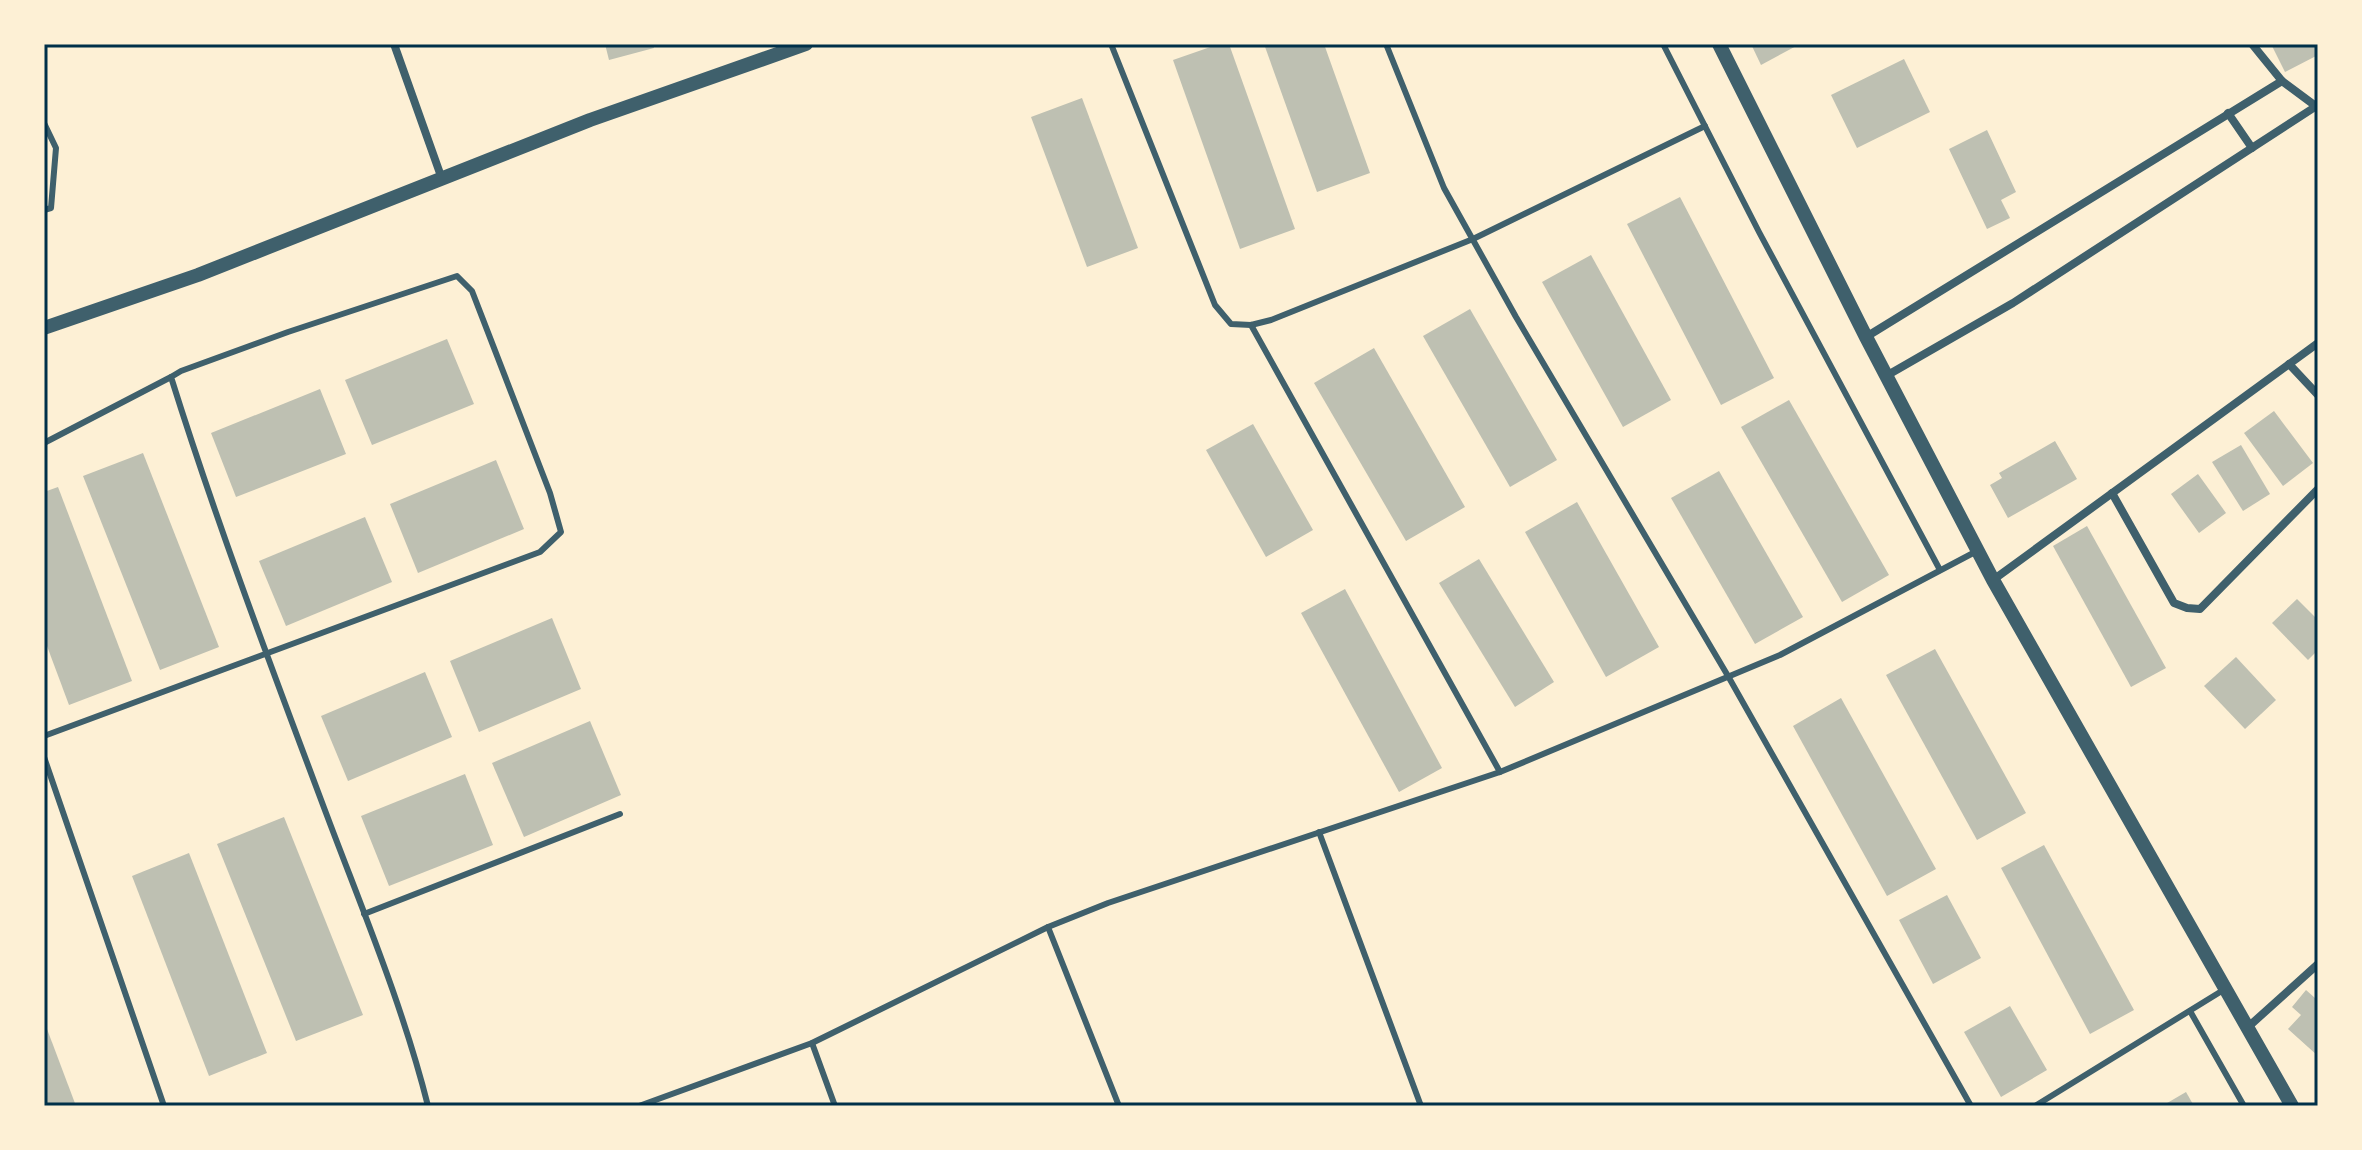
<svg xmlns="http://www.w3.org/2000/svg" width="2362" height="1150" font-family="'PT Sans',sans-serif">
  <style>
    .building { fill: #bec0b2 }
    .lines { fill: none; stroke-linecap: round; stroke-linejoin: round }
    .service { stroke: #3f606c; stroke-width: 6 }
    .minor { stroke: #3f606c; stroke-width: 8 }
    .tertiary { stroke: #3f606c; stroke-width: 14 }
    .neatline { fill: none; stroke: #003049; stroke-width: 3 }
  </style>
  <rect width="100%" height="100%" fill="#fdf0d5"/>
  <!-- building -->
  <g class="building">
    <polygon points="605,44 653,44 654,48 609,60"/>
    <polygon points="1219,44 1229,44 1295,229 1240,249 1173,60"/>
    <polygon points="1264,44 1324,44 1370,173 1317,192"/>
    <polygon points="1751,44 1800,44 1761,65"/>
    <polygon points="2271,44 2318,44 2318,55 2285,72"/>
    <polygon points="1904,59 1930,112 1857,148 1831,95"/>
    <polygon points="1082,98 1138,248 1087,267 1031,117"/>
    <polygon points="1987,130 2016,192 2001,200 2010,218 1987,229 1949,149"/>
    <polygon points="1680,197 1774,378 1721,405 1627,224"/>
    <polygon points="1591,255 1671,400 1623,427 1542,282"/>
    <polygon points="1470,309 1557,460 1510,487 1423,336"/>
    <polygon points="447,339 474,404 372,445 345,380"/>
    <polygon points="1374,348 1465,507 1406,541 1314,383"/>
    <polygon points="320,389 346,454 236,497 211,433"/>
    <polygon points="1789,400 1889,575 1842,602 1741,427"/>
    <polygon points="2274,411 2313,463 2283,486 2244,433"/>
    <polygon points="1253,424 1313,530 1266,557 1206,450"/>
    <polygon points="2055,441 2077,479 2008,518 1990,485 2002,478 1999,473"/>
    <polygon points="2241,445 2270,494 2243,511 2212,462"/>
    <polygon points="143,453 219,647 160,670 83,476"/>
    <polygon points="496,460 524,529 418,573 390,504"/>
    <polygon points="1719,471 1803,617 1755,644 1671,498"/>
    <polygon points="2198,474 2226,513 2199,533 2171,494"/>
    <polygon points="58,487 132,681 69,705 44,638 44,492"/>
    <polygon points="1577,502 1659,647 1606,677 1525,532"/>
    <polygon points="365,517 392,582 286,626 259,561"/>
    <polygon points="2087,526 2166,668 2131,687 2053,546"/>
    <polygon points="1479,559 1554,682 1515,707 1439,583"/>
    <polygon points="1345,589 1442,768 1399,792 1301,613"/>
    <polygon points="2297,599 2318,620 2318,650 2308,660 2272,623"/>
    <polygon points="552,618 581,689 479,732 450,661"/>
    <polygon points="1935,649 2026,813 1977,840 1886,675"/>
    <polygon points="2236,657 2276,700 2245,729 2204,686"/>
    <polygon points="425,672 452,737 348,781 321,716"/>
    <polygon points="1841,698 1936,869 1887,896 1793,726"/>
    <polygon points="590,721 621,795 524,837 492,763"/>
    <polygon points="465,774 493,845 389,886 361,816"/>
    <polygon points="284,817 363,1015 296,1041 217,844"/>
    <polygon points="2044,845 2134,1010 2090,1034 2001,868"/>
    <polygon points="189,853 267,1053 209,1076 132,876"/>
    <polygon points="1947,895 1981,958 1933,984 1899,920"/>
    <polygon points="2306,990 2315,998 2318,995 2318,1056 2288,1029 2301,1015 2292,1007"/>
    <polygon points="2010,1006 2047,1070 2001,1097 1964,1032"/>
    <polygon points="44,1021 76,1106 44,1106"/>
    <polygon points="2186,1092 2194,1106 2162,1106"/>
  </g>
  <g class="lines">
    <!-- service -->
    <g class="service">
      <polyline points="1111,44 1215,305 1231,324 1251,325 1271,320 1473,239 1705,126"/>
      <polyline points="1386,44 1444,188 1516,317 1728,676 1971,1106"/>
      <polyline points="1663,44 1759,232 1940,570"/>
      <polyline points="44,123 56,148 51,208 44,210"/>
      <polyline points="1251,325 1500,772"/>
      <polyline points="44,443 171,377"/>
      <path d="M44,736L540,552L561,532L550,493L472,291L457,276L288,332L181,371L171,377C217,524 272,669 326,813C362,909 403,1006 428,1106"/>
      <polyline points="44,757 164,1106"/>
      <polyline points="1319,832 1421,1106"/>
      <polyline points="364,914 620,814"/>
      <polyline points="1048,927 1119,1106"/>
      <polyline points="2190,1011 2244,1106"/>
      <polyline points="812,1043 835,1106"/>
      <polyline points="639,1106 812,1043 1048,927 1108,903 1500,772 1780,655 1977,551"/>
      <polyline points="2035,1106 2225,989"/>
    </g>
    <!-- minor -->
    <g class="minor">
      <polyline points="394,44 442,179"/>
      <polyline points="2252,44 2282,81 2317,107"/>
      <polyline points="2228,113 2252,148"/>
      <polyline points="1866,337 2282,81"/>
      <polyline points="2289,364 2318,395"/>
      <polyline points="1886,376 2013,303 2315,107"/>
      <polyline points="2112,493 2174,603 2187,608 2200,609 2318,489"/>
      <polyline points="1993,580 2318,343"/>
      <polyline points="2247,1028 2318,964"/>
    </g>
    <!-- tertiary -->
    <g class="tertiary">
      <polyline points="1719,44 1866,337 1993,580 2292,1106"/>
      <polyline points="44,328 198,275 590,120 806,44"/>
    </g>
  </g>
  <!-- border -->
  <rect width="2362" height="1150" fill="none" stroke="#fdf0d5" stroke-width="92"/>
  <rect x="46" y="46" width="2270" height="1058" class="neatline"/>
</svg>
